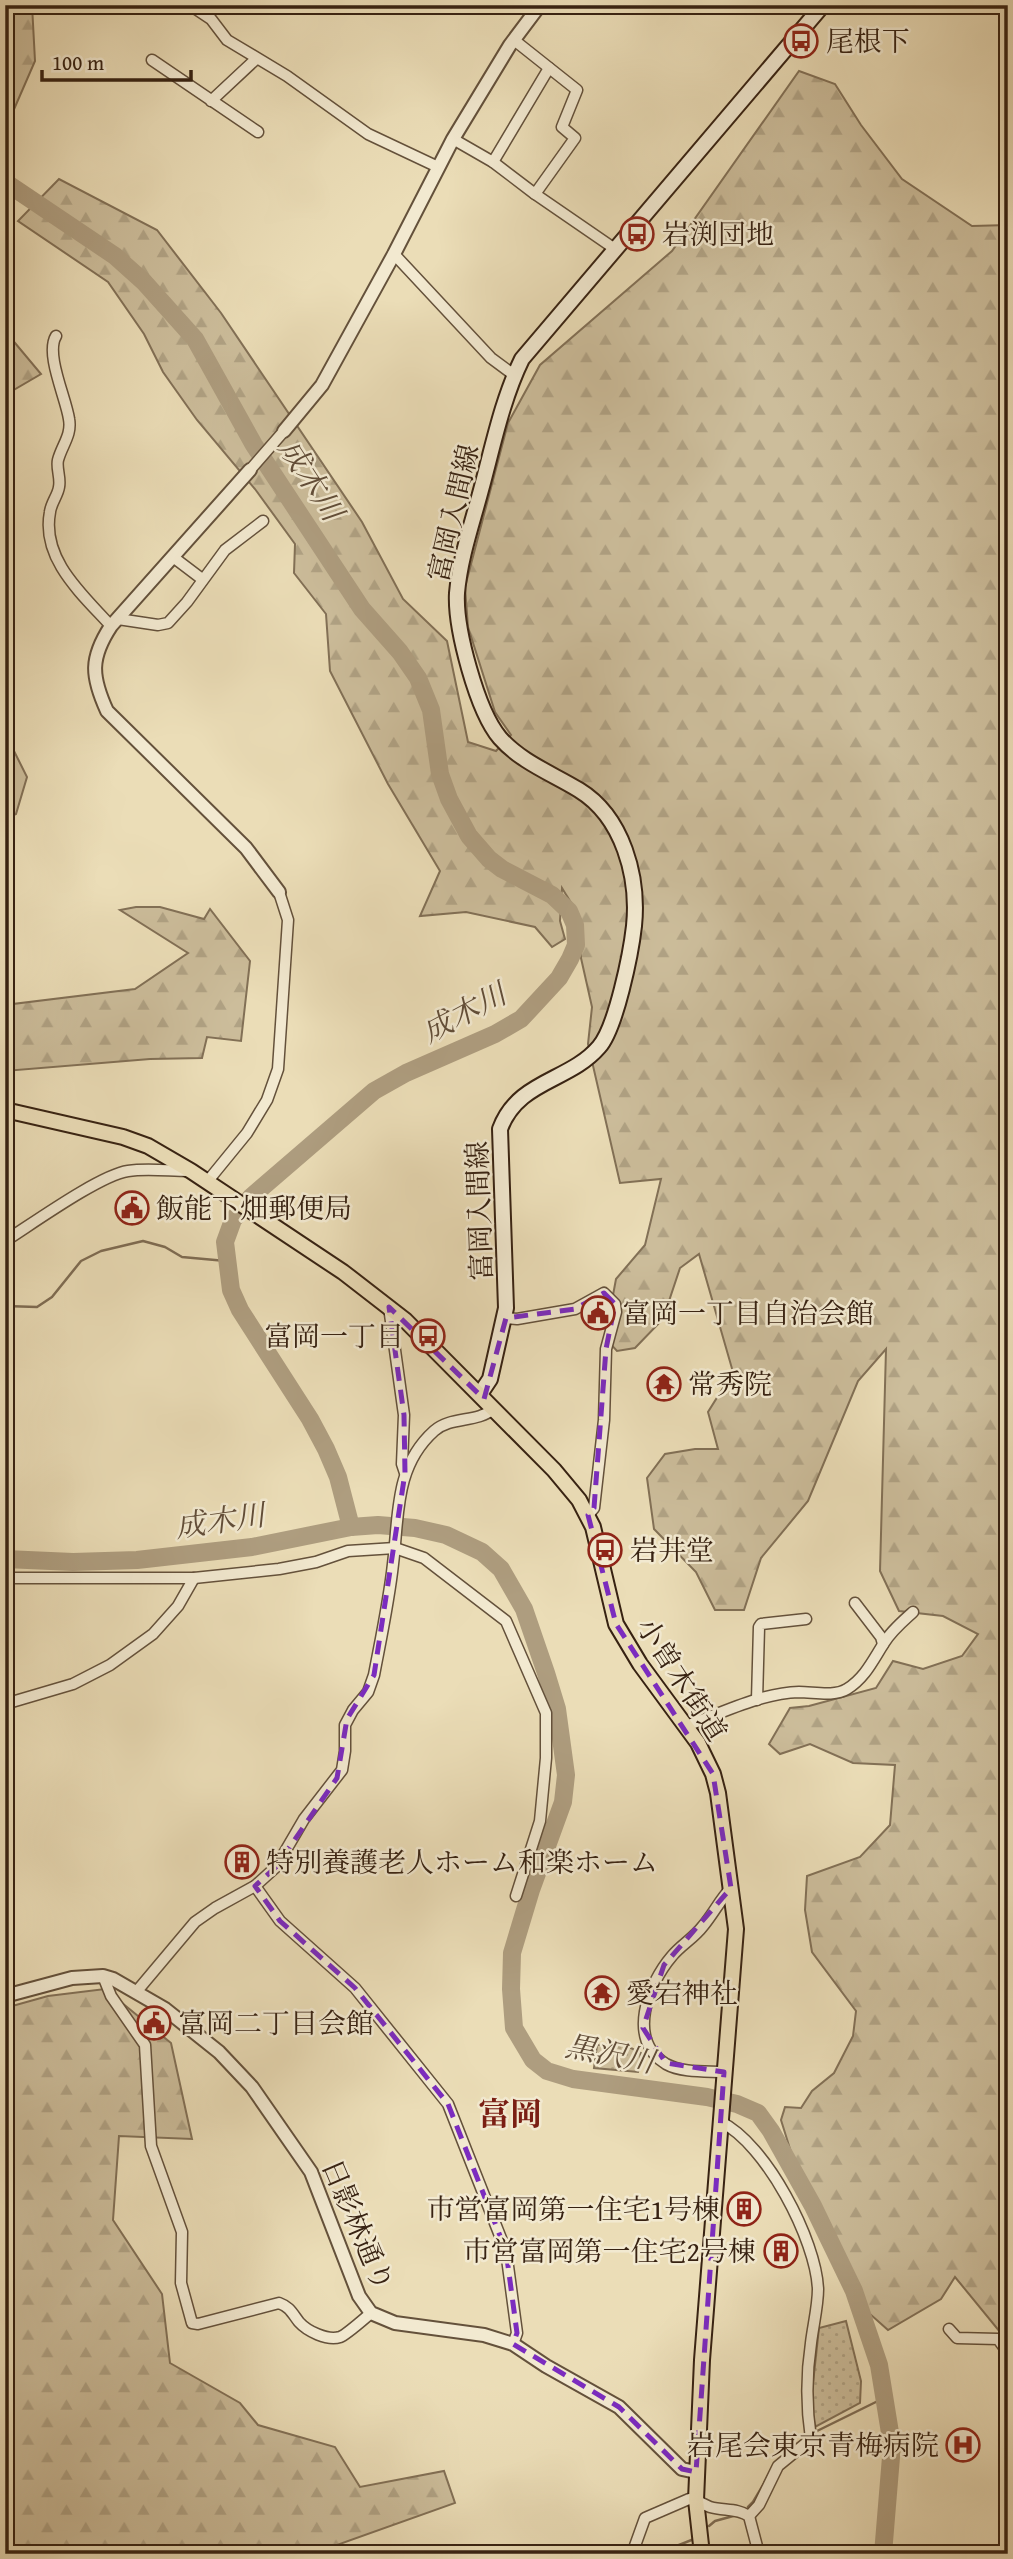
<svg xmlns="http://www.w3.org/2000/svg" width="1013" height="2559" font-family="'Gentium Book Plus','Noto Serif JP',serif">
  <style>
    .forest { fill: url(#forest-firs); stroke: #827056; stroke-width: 2 }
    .park { fill: url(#park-dots); stroke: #827056; stroke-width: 2 }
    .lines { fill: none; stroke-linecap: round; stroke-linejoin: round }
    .stream { stroke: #7e6c53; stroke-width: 2.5 }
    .river { stroke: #ae9d7f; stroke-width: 18 }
    .minor-casing { stroke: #64513b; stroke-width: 13 }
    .tertiary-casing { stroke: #64513b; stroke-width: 16 }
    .secondary-casing { stroke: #372212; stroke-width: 18 }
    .primary-casing { stroke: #372212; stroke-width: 18 }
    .minor { stroke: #f2e9d0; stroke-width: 10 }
    .tertiary { stroke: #f2e9d0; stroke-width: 12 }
    .secondary { stroke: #f2e9d0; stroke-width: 14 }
    .primary { stroke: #ebddb7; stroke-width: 14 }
    .marked { fill: none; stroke: #7b2cbf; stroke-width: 5; stroke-dasharray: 14 9; stroke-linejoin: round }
    .labels { text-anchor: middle; stroke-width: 5; stroke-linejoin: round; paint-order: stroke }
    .poi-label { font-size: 28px; fill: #372212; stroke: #f2e9d0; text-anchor: start }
    .street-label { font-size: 28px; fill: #372212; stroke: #f2e9d0 }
    .water-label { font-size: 30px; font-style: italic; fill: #614d38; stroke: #f2e9d0 }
    .quarter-label { font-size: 32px; font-weight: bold; fill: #7a1f14; stroke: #f2e9d0 }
  </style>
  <defs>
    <pattern id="forest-firs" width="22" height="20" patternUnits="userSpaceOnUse" patternTransform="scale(1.75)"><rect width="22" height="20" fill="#ccbd9b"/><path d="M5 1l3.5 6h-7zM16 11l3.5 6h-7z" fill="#b0a284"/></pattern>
    <pattern id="park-dots" width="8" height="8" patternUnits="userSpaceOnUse" patternTransform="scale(1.75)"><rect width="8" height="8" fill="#ccbd9b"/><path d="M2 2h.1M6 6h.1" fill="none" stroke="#b0a284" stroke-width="1.8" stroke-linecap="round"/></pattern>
  </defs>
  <rect width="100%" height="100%" fill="#ebddb7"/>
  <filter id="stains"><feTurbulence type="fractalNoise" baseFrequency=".00286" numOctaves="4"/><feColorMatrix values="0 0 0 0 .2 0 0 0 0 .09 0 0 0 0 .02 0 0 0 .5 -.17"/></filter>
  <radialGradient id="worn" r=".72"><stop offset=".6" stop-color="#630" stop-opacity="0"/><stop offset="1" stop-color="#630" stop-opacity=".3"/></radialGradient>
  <!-- forest -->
  <g class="forest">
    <polygon points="5,5 32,5 35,61 5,130"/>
    <polygon points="799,71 835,84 861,125 902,179 972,226 1008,225 1008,2348 1005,2338 955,2277 941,2299 888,2330 862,2307 795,2165 781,2120 785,2107 801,2108 812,2091 834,2073 853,2036 856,2011 812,1952 805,1910 807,1876 860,1857 890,1825 895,1765 853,1763 810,1744 780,1754 769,1744 790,1708 809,1706 876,1688 893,1661 923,1669 962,1656 978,1634 943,1616 899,1611 880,1571 886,1349 858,1381 808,1501 761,1558 744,1610 715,1610 696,1572 654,1529 647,1478 665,1454 695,1449 718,1449 708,1412 733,1372 699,1254 680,1268 663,1319 635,1348 617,1351 605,1338 616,1279 645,1245 661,1179 620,1183 588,1044 592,1007 581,958 579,916 562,888 560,921 565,939 552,947 535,927 466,912 420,916 440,871 388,784 330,671 326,614 294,573 295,544 255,489 197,420 163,372 144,334 108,282 18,221 59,179 157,230 221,313 362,522 403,599 447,641 468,742 496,751 511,735 495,712 468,627 465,587 508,423 540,365 672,251"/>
    <polygon points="5,331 41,374 5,395"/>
    <polygon points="5,733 27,777 16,814 5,819"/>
    <polygon points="136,907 160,907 204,919 210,909 250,961 241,1041 207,1037 202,1058 150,1059 5,1071 5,1005 135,989 188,953 120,910"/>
    <polygon points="105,1989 171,2043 192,2139 119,2136 113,2220 162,2294 170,2363 240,2403 258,2425 335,2447 360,2487 444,2471 455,2503 334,2546 326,2554 5,2552 5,2008 48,1996"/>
  </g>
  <!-- park -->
  <g class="park">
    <polygon points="623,2044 641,2053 638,2072 594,2068 597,2045"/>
    <polygon points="846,2321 861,2381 860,2403 815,2427 811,2402 819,2328"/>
  </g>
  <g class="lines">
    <!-- stream -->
    <g class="stream">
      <polyline points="5,1306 37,1307 52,1297 81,1261 101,1251 143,1241 165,1247 182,1257 226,1261"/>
      <polyline points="817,2431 884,2398"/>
      <polyline points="794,2447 806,2437"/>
      <polyline points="748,2507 753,2502 769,2475"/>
      <polyline points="709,2526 715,2521 737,2515"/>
      <polyline points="656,2554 694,2539"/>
    </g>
    <!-- river -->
    <g class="river">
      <polyline points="5,182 115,256 144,282 195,339 254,445 362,609 400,652 418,678 431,710 440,774 449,799 469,836 489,859 502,869 552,895 569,911 575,925 576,945 570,959 559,978 521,1019 495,1034 406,1073 374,1091 251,1197 233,1220 225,1242 231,1290 240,1310 310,1419 326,1449 338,1477 351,1527"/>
      <polyline points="5,1559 73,1562 137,1560 252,1547 351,1527 378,1525 415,1528 446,1535 482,1552 501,1569 524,1609 546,1673 557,1709 566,1775 563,1802 531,1890 512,1953 511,1989 514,2028 533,2060 547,2071 573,2079 707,2097 737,2104 758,2113 771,2131 813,2206 854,2291 879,2365 892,2445 883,2554"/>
    </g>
    <defs>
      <g id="minor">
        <polyline points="190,5 211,19 227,40 287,76 368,134 438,167"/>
        <polyline points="514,40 577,90 562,127 575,138 535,194"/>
        <polyline points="152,60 258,132"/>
        <polyline points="211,101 256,59"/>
        <polyline points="453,139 493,162 535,194 615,249"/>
        <polyline points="493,162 549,68"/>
        <polyline points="394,254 491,358 514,375"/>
        <path d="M56,336C45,354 66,398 69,419C72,435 62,445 58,460C56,468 61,478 59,487C58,495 51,503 50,512C41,559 82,594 111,626"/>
        <polyline points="250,470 284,431"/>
        <polyline points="173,557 202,579"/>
        <polyline points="118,619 158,625 168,623 187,602 225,550 263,521"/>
        <polyline points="207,1182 247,1133 267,1100 278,1069 288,920 279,892"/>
        <path d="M5,1241C32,1224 100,1175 128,1171C147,1168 169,1171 188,1171"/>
        <polyline points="389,1307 404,1415 402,1464 405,1473"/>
        <polyline points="506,1318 517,1319 575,1309 604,1293 615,1304 616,1312 606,1349 604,1420 594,1508 588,1515"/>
        <polyline points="5,1578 194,1578 178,1606 153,1634 110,1665 73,1684 5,1704"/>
        <polyline points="194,1578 279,1569 316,1562 348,1551 395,1548 424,1558 506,1621 546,1713 546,1758 540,1821 516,1896"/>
        <polyline points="855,1603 881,1637 883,1644"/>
        <polyline points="757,1700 759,1627 761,1624 806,1619"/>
        <path d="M686,1726C722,1713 761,1693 799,1692C814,1692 834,1697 847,1689C865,1678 873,1660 884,1643C891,1631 902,1622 913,1612"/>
        <polyline points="255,1886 280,1921 355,1988 448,2104 506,2251 517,2333 513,2344"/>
        <path d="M103,1976L111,1996L145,2045L151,2146L182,2232L181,2283L192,2323L198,2324L279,2303C290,2307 292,2313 299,2322C307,2331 327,2341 340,2337C346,2335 365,2318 371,2313"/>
        <path d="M137,1991L195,1922L215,1908L255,1886L276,1867L304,1819L342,1770L345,1751V1725L353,1710L368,1692L374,1675C381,1638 389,1601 393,1564C399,1516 394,1467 434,1431C451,1416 477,1423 493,1409"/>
        <path d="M724,2072C707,2071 682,2073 666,2064C626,2040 648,1984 672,1956C681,1945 694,1938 703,1926C713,1914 720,1900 731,1888"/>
        <path d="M721,2122C766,2144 816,2240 818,2289C818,2306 813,2326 811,2343C806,2376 806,2406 811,2439L778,2466L759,2505L749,2516"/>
        <polyline points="949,2329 957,2338 998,2339 1008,2353"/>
        <path d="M632,2554L645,2518L689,2499C697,2500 703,2504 710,2507C724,2511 737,2508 749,2516L759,2554"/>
      </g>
      <g id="tertiary">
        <polyline points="284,431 322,385 394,254 453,139 510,45 540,5"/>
        <path d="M250,470L111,626C90,658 91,676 107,711L246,848L279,892"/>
        <polyline points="5,1996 72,1978 103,1976 113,1979 165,2009 219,2052 252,2087 311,2172 359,2296 371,2313 395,2323 484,2335 513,2344 546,2366 619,2407 682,2469 696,2472"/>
      </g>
      <path id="secondary" d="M480,1394L490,1379L506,1308L500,1129C518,1080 569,1082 599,1047C616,1028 631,953 634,926C639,877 623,817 579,790C553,774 521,762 500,738C477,711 455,628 457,593C460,558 472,524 481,490C493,446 502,400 522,359L823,5"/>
      <polyline id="primary" points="5,1110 123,1137 148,1146 191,1171 343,1272 405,1320 554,1470 579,1500 593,1527 616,1624 640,1664 698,1743 713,1774 718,1793 736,1929 702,2360 696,2500 702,2554"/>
    </defs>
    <!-- minor casing -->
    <use href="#minor" class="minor-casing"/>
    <!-- tertiary casing -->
    <use href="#tertiary" class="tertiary-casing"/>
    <!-- secondary casing -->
    <use href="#secondary" class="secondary-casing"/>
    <!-- primary casing -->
    <use href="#primary" class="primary-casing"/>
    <!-- minor -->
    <use href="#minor" class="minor"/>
    <!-- tertiary -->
    <use href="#tertiary" class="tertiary"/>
    <!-- secondary -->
    <use href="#secondary" class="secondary"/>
    <!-- primary -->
    <use href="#primary" class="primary"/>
  </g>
  <!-- marked area -->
  <path class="marked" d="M604,1293L615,1304L606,1349L594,1508L588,1515L616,1624L713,1774L731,1888L664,1965L643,2028L666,2063L724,2072L696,2472L682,2469L619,2407L513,2344L517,2333L506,2251L448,2104L355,1988L280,1921L255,1886L276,1867L337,1778L347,1719L374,1675L405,1473L404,1415L389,1307L484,1399L506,1318L575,1309Z"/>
  <!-- icons -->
  <defs>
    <symbol id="bus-ring" viewBox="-11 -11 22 22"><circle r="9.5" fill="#f2e9d0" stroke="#8f2418" stroke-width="1.5"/><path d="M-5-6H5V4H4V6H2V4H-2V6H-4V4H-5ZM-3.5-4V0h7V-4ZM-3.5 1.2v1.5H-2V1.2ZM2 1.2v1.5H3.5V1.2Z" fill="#8f2418"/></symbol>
    <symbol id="civic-ring" viewBox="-11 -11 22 22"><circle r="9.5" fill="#f2e9d0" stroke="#8f2418" stroke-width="1.5"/><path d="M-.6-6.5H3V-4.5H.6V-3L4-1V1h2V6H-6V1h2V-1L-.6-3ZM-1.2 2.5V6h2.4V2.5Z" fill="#8f2418"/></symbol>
    <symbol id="temple-ring" viewBox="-11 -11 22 22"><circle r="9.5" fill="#f2e9d0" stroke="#8f2418" stroke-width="1.5"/><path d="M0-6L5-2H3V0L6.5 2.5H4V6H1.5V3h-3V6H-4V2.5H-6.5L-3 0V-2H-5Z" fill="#8f2418"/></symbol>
    <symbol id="building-ring" viewBox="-11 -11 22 22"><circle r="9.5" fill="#f2e9d0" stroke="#8f2418" stroke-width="1.5"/><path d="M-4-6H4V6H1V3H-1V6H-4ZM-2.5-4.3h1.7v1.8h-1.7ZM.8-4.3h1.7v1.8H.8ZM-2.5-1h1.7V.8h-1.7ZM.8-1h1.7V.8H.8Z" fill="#8f2418"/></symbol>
    <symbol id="hospital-ring" viewBox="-11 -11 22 22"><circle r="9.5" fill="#f2e9d0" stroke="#8f2418" stroke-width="1.5"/><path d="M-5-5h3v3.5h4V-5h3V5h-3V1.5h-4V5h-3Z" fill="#8f2418"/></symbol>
  </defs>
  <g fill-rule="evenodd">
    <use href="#bus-ring" x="782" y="22" width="38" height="38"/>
    <use href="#bus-ring" x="618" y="215" width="38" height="38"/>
    <use href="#civic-ring" x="113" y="1189" width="38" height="38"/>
    <use href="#civic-ring" x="579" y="1294" width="38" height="38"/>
    <use href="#bus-ring" x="409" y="1317" width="38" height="38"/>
    <use href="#temple-ring" x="645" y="1365" width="38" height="38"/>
    <use href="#bus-ring" x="586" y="1531" width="38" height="38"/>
    <use href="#building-ring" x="223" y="1843" width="38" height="38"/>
    <use href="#temple-ring" x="583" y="1974" width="38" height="38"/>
    <use href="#civic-ring" x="135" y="2004" width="38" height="38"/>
    <use href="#building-ring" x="725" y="2190" width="38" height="38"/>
    <use href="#building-ring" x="762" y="2232" width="38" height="38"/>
    <use href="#hospital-ring" x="944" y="2426" width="38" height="38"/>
  </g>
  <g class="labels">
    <!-- poi labels -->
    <g class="poi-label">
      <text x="826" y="51">尾根下</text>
      <text x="662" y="244">岩渕団地</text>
      <text x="156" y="1218">飯能下畑郵便局</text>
      <text x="622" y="1323">富岡一丁目自治会館</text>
      <text x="404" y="1346" text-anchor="end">富岡一丁目</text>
      <text x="688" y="1394">常秀院</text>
      <text x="630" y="1560">岩井堂</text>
      <text x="266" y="1872">特別養護老人ホーム和楽ホーム</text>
      <text x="626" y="2003">愛宕神社</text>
      <text x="178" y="2033">富岡二丁目会館</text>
      <text x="720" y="2219" text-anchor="end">市営富岡第一住宅1号棟</text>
      <text x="756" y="2261" text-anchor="end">市営富岡第一住宅2号棟</text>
      <text x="939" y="2455" text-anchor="end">岩尾会東京青梅病院</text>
    </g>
    <!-- street labels -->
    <g class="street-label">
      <text transform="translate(453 513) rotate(-77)" y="10">富岡入間線</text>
      <text transform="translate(479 1211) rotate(-92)" y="10">富岡入間線</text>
      <text transform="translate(682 1679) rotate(57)" y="10">小曽木街道</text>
      <text transform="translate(358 2225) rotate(67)" y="10">日影林通り</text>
    </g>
    <!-- water labels -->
    <g class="water-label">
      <text transform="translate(311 480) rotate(57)" y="10">成木川</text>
      <text transform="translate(464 1013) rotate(-28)" y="10">成木川</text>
      <text transform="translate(220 1521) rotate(-8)" y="10">成木川</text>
      <text transform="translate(610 2054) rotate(11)" y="10">黒沢川</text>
    </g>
    <!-- quarter labels -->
    <g class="quarter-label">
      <text x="510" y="2125">富岡</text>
    </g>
  </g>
  <!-- margin -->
  <rect width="1013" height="2559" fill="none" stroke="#ebddb7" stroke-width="28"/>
  <rect x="7" y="7" width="999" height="2545" fill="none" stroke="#372212" stroke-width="3.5"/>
  <rect x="14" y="14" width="985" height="2531" fill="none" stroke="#372212" stroke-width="2"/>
  <!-- scale -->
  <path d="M42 70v10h149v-10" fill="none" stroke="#372212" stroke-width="3.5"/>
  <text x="52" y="70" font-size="21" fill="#372212" stroke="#f2e9d0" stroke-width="5" paint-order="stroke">100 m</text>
  <rect width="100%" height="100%" filter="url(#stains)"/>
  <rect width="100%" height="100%" fill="url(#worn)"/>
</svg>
